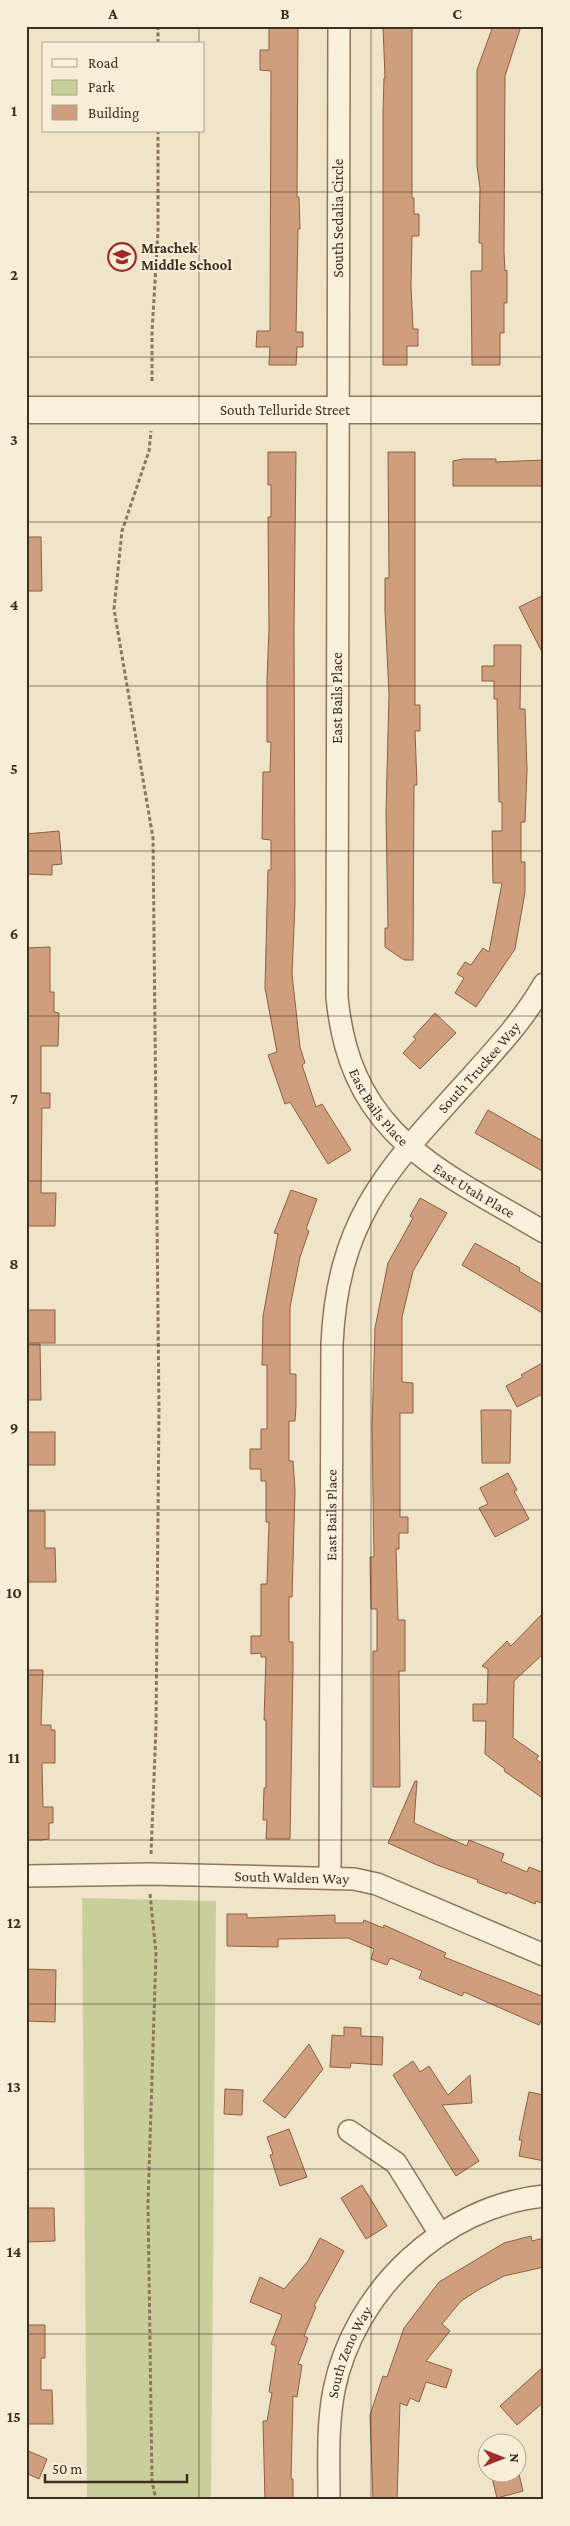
<svg xmlns="http://www.w3.org/2000/svg" width="570" height="2526" font-family="'Crimson Pro',serif">
  <style>
    .green { fill: #c9cf9b }
    .building { fill: #cf9f7d; stroke: #8d5f41 }
    .lines { fill: none; stroke-linecap: round; stroke-linejoin: round }
    .minor-casing { stroke: #8d765c; stroke-width: 24 }
    .tertiary-casing { stroke: #8d765c; stroke-width: 29 }
    .path { stroke: #8d765c; stroke-width: 3; stroke-dasharray: 4 2.5; stroke-linecap: butt }
    .minor { stroke: #faf1dc; stroke-width: 21 }
    .tertiary { stroke: #faf1dc; stroke-width: 26 }
    .grid { fill: none; stroke: #3d2e20; stroke-width: 1; stroke-opacity: 0.55 }
    .labels { text-anchor: middle; stroke-width: 4; stroke-linejoin: round; paint-order: stroke }
    .street-label { font-size: 15px; fill: #3d2e20; stroke: #f7eed8 }
    .poi-label { font-size: 15px; font-weight: bold; fill: #3d2e20; stroke: #f7eed8; text-anchor: start }
    .neatline { fill: none; stroke: #3d2e20; stroke-width: 2 }
    .grid-label { font-size: 16px; text-anchor: middle; font-weight: bold; fill: #3d2e20 }
  </style>
  <rect width="100%" height="100%" fill="#f0e4c8"/>
  <!-- green -->
  <polygon class="green" points="82,1898 216,1901 211,2500 87,2500"/>
  <!-- building -->
  <g class="building">
    <polygon points="269,26 298,26 297,197 299,197 300,229 298,229 296,332 303,332 303,347 297,347 296,365 269,365 270,347 256,347 257,331 270,331 271,71 260,70 260,50 269,50"/>
    <polygon points="383,26 412,26 412,198 414,198 414,214 419,214 419,236 412,236 411,286 413,329 418,329 418,346 407,346 407,365 383,365 383,112 384,78 385,78"/>
    <polygon points="493,26 521,26 505,76 504,252 505,271 507,270 507,303 504,303 504,333 500,333 500,365 472,365 471,271 482,271 482,243 479,243 480,188 477,166 477,70"/>
    <polygon points="268,452 296,452 294,628 295,903 292,974 300,1047 305,1063 302,1065 316,1107 322,1104 351,1150 328,1164 290,1102 285,1104 268,1055 277,1052 265,988 268,870 271,870 271,840 262,839 263,772 270,772 271,742 267,742 267,681 269,628 268,517 271,517 271,485 268,485"/>
    <polygon points="388,452 415,452 415,705 420,705 420,731 415,731 417,785 414,785 413,960 404,960 385,947 385,928 388,928 386,813 389,694 385,611 385,578 389,578"/>
    <polygon points="463,459 496,459 496,462 544,460 544,486 453,486 453,461"/>
    <polygon points="26,537 41,537 42,591 26,591"/>
    <polygon points="544,595 544,656 519,607"/>
    <polygon points="494,645 521,645 520,709 525,709 527,770 525,822 521,822 521,862 525,862 525,892 515,949 476,1007 455,993 464,978 457,974 465,962 471,965 483,948 489,952 502,883 493,883 492,831 502,831 502,802 499,802 497,699 494,699 494,681 482,681 482,666 494,666"/>
    <polygon points="59,831 62,864 52,865 52,875 26,874 26,834"/>
    <polygon points="50,947 50,992 54,992 54,1012 59,1013 58,1046 41,1046 41,1093 50,1093 50,1108 42,1108 41,1193 56,1193 55,1226 26,1226 26,948"/>
    <polygon points="435,1013 456,1033 420,1069 403,1053 416,1039 413,1037"/>
    <polygon points="488,1110 544,1142 544,1172 475,1133"/>
    <polygon points="291,1190 317,1199 306,1229 309,1231 300,1257 290,1307 290,1374 296,1374 296,1406 295,1421 289,1421 289,1461 293,1461 295,1490 292,1597 289,1597 289,1642 293,1642 293,1665 290,1839 266,1839 267,1820 263,1820 264,1788 266,1788 266,1720 264,1720 266,1657 261,1657 261,1653 251,1654 251,1636 261,1636 261,1584 267,1584 269,1522 266,1522 266,1481 261,1481 261,1469 250,1469 250,1449 261,1449 261,1429 267,1429 267,1365 262,1365 263,1316 278,1234 274,1233"/>
    <polygon points="420,1198 447,1213 413,1271 402,1317 402,1382 413,1383 413,1413 400,1413 400,1517 408,1517 408,1533 399,1533 399,1549 396,1549 398,1620 405,1620 405,1671 399,1671 400,1787 373,1787 373,1651 377,1651 377,1609 371,1609 370,1557 374,1557 372,1426 375,1328 388,1263 413,1218 410,1216"/>
    <polygon points="475,1243 520,1268 519,1271 544,1286 544,1314 462,1265"/>
    <rect x="26" y="1310" width="29" height="33"/>
    <polygon points="26,1344 40,1344 41,1400 26,1400"/>
    <polygon points="544,1362 544,1393 517,1407 506,1386 523,1377 521,1375"/>
    <polygon points="481,1410 511,1410 510,1463 482,1463"/>
    <rect x="26" y="1432" width="29" height="33"/>
    <polygon points="508,1473 517,1490 514,1491 529,1519 495,1537 479,1508 488,1504 480,1488"/>
    <polygon points="26,1511 45,1511 45,1548 55,1548 56,1582 26,1582"/>
    <polygon points="544,1612 544,1653 514,1681 513,1738 539,1756 536,1759 544,1765 544,1799 504,1771 505,1769 485,1754 486,1721 473,1721 473,1704 487,1704 488,1669 482,1666 507,1641 511,1646"/>
    <polygon points="26,1670 43,1670 41,1725 51,1725 51,1730 55,1730 55,1763 42,1763 43,1807 53,1807 53,1823 49,1823 49,1839 41,1840 26,1840"/>
    <polygon points="415,1781 417,1781 414,1823 467,1846 469,1840 504,1854 501,1861 527,1872 529,1867 544,1873 544,1904 536,1901 535,1904 507,1892 507,1894 477,1882 478,1880 437,1865 388,1843"/>
    <polygon points="227,1914 247,1914 247,1918 335,1915 335,1923 363,1923 364,1920 383,1928 384,1925 446,1953 444,1957 544,1997 544,2015 539,2025 464,1992 462,1996 419,1978 422,1971 390,1958 387,1965 371,1959 374,1949 348,1938 278,1939 278,1947 227,1946"/>
    <polygon points="26,1969 56,1970 55,2022 26,2021"/>
    <polygon points="344,2027 361,2028 361,2036 383,2037 382,2065 351,2063 350,2068 330,2067 332,2035 344,2036"/>
    <polygon points="309,2044 323,2069 285,2118 263,2101"/>
    <polygon points="413,2061 420,2072 429,2066 448,2095 470,2075 472,2103 442,2105 479,2161 456,2176 393,2075"/>
    <polygon points="225,2089 243,2090 242,2115 224,2114"/>
    <polygon points="529,2092 544,2095 544,2161 519,2156 522,2140 519,2140"/>
    <polygon points="289,2129 307,2177 280,2186 270,2155 273,2154 267,2137"/>
    <polygon points="362,2185 387,2226 366,2239 341,2198"/>
    <polygon points="26,2208 54,2208 55,2241 26,2242"/>
    <polygon points="531,2236 532,2241 544,2238 544,2267 504,2276 478,2290 461,2301 442,2324 450,2331 426,2361 452,2370 446,2388 426,2382 419,2402 410,2398 407,2406 400,2403 397,2500 373,2500 370,2415 383,2376 387,2377 404,2328 439,2282 504,2243"/>
    <polygon points="320,2238 344,2251 314,2306 316,2307 304,2336 308,2338 298,2364 302,2365 297,2397 293,2396 291,2479 293,2479 293,2500 265,2500 263,2421 267,2421 272,2393 269,2392 276,2346 271,2344 282,2315 250,2302 260,2277 284,2289 308,2261"/>
    <polygon points="26,2325 45,2325 45,2358 41,2358 41,2390 52,2390 53,2424 26,2424"/>
    <polygon points="544,2366 544,2402 517,2425 500,2406"/>
    <polygon points="26,2450 47,2459 39,2479 26,2473"/>
    <polygon points="491,2474 519,2474 523,2491 497,2498"/>
  </g>
  <g class="lines">
    <defs>
      <g id="minor">
        <path id="s1" d="M339,26L337,997C350,1136 438,1169 544,1232"/>
        <path id="s2" d="M26,1876L151,1874L354,1879L377,1884L544,1955"/>
        <path id="s3" d="M330,1877L332,1344C338,1215 390,1167 472,1076C498,1047 524,1019 544,984"/>
        <polyline points="349,2131 396,2163 440,2234"/>
        <path id="s4" d="M329,2500C329,2463 327,2426 334,2390C354,2291 443,2206 544,2196"/>
      </g>
      <g id="tertiary">
        <path id="s5" d="M26,410H544"/>
      </g>
    </defs>
    <!-- minor casing -->
    <use href="#minor" class="minor-casing"/>
    <!-- tertiary casing -->
    <use href="#tertiary" class="tertiary-casing"/>
    <!-- path -->
    <g class="path">
      <polyline points="158,26 158,44"/>
      <polyline points="152,381 152,332 158,231 158,131"/>
      <polyline points="151,1854 156,1727 159,1410 153,838 114,609 122,531 149,451 151,431"/>
      <polyline points="150,1894 156,1953 148,2203 152,2481 156,2500"/>
    </g>
    <!-- minor -->
    <use href="#minor" class="minor"/>
    <!-- tertiary -->
    <use href="#tertiary" class="tertiary"/>
  </g>
  <!-- grid -->
  <path class="grid" d="M199,26V44M371,26V2500M199,131V2500M26,192H544M26,357H544M26,522H544M26,686H544M26,851H544M26,1016H544M26,1181H544M26,1345H544M26,1510H544M26,1675H544M26,1840H544M26,2004H544M26,2169H544M26,2334H544"/>
  <!-- icons -->
  <defs>
    <symbol id="school-ring" viewBox="-11 -11 22 22"><circle r="9.5" fill="#f7eed8" stroke="#9e2a2b" stroke-width="1.5"/><path d="M0-5L7-2L0 1L-7-2ZM-4 1L0 2.5L4 1V4Q0 6-4 4Z" fill="#9e2a2b"/></symbol>
  </defs>
  <g fill-rule="evenodd">
    <use href="#school-ring" x="106" y="241" width="32" height="32"/>
  </g>
  <g class="labels">
    <!-- street labels -->
    <g class="street-label">
      <text transform="translate(338 218) rotate(-90)" y="5">South Sedalia Circle</text>
      <text dy="5" stroke="none"><textPath href="#s5" startOffset="259">South Telluride Street</textPath></text>
      <text transform="translate(337 698) rotate(-90)" y="5">East Bails Place</text>
      <text dy="5" stroke="none"><textPath href="#s3" startOffset="855">South Truckee Way</textPath></text>
      <text dy="5" stroke="none"><textPath href="#s1" startOffset="1091">East Bails Place</textPath></text>
      <text dy="5" stroke="none"><textPath href="#s1" startOffset="1220">East Utah Place</textPath></text>
      <text dy="5" stroke="none"><textPath href="#s3" startOffset="362">East Bails Place</textPath></text>
      <text dy="5" stroke="none"><textPath href="#s2" startOffset="266">South Walden Way</textPath></text>
      <text dy="5" stroke="none"><textPath href="#s4" startOffset="151">South Zeno Way</textPath></text>
    </g>
    <!-- poi labels -->
    <g class="poi-label">
      <text x="141" y="253">Mrachek<tspan x="141" dy="17">Middle School</tspan></text>
    </g>
  </g>
  <!-- border -->
  <rect width="570" height="2526" fill="none" stroke="#f7eed8" stroke-width="55"/>
  <!-- legend -->
  <rect x="42" y="42" width="162" height="90" fill="#f7eed8" stroke="#ada18e"/>
  <rect x="52" y="59" width="25" height="8" fill="#faf1dc" stroke="#ada18e"/>
  <text x="88" y="68" font-size="15" fill="#3d2e20">Road</text>
  <rect x="52" y="80" width="25" height="15" fill="#c9cf9b" stroke="#ada18e"/>
  <text x="88" y="92" font-size="15" fill="#3d2e20">Park</text>
  <rect x="52" y="105" width="25" height="15" fill="#cf9f7d" stroke="#ada18e"/>
  <text x="88" y="118" font-size="15" fill="#3d2e20">Building</text>
  <!-- north arrow -->
  <g transform="translate(502 2458) rotate(90)"><circle r="24" fill="#f7eed8" stroke="#ada18e"/>
  <path d="M0-4L9 19L0 12L-9 19Z" fill="#9e2a2b"/>
  <text y="-8" font-size="14" font-weight="bold" text-anchor="middle" fill="#3d2e20">N</text>
  </g>
  <!-- scale -->
  <path d="M45 2474v8h142v-8" fill="none" stroke="#3d2e20" stroke-width="2.5"/>
  <text x="52" y="2474" font-size="15" fill="#3d2e20" stroke="#f7eed8" stroke-width="4" paint-order="stroke">50 m</text>
  <rect x="28" y="28" width="514" height="2470" class="neatline"/>
  <g class="grid-label">
    <text x="113" y="19">A</text>
    <text x="285" y="19">B</text>
    <text x="457" y="19">C</text>
    <text x="14" y="116">1</text>
    <text x="14" y="280">2</text>
    <text x="14" y="445">3</text>
    <text x="14" y="610">4</text>
    <text x="14" y="774">5</text>
    <text x="14" y="939">6</text>
    <text x="14" y="1104">7</text>
    <text x="14" y="1269">8</text>
    <text x="14" y="1433">9</text>
    <text x="14" y="1598">10</text>
    <text x="14" y="1763">11</text>
    <text x="14" y="1928">12</text>
    <text x="14" y="2092">13</text>
    <text x="14" y="2257">14</text>
    <text x="14" y="2422">15</text>
  </g>
</svg>
